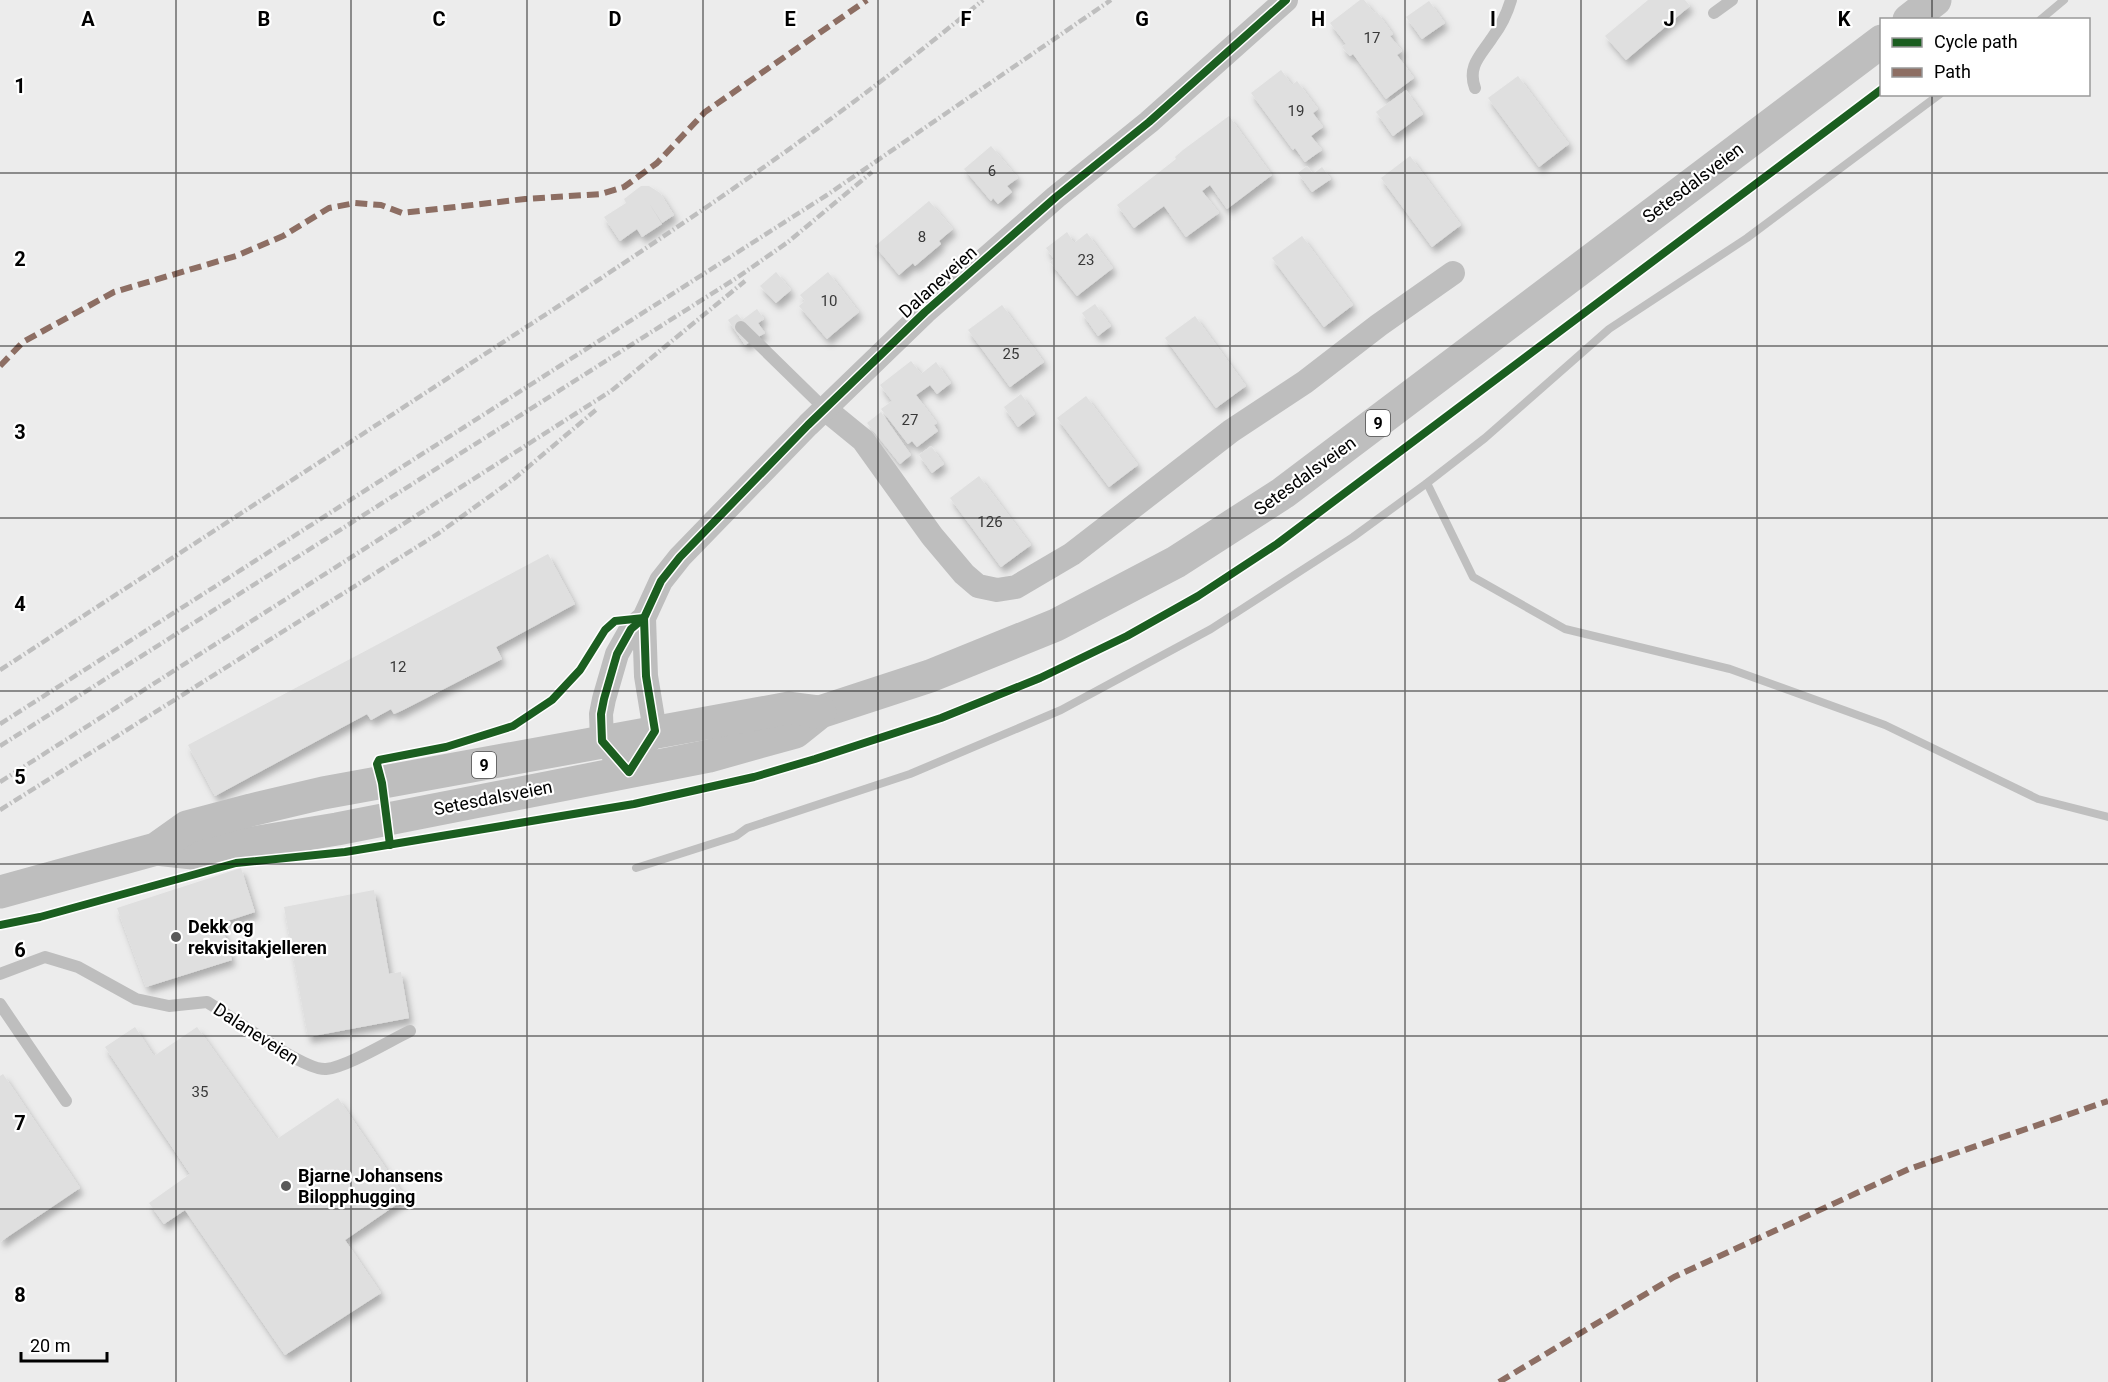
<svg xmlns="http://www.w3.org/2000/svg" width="2108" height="1382" font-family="Roboto,sans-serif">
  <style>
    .green { fill: #ececec; fill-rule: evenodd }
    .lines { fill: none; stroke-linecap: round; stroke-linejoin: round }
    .stream { stroke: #bfbfbf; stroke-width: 8 }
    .building { fill: #dfdfdf; filter: url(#shadow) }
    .service { stroke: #bebebe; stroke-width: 12 }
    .minor { stroke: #bebebe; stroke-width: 24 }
    .trunk { stroke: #bebebe; stroke-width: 33 }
    .rail { stroke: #bebebe; stroke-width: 4.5; stroke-dasharray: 9 3 1.5 3; stroke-linecap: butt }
    .quiet { stroke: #8d6e63; stroke-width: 6; stroke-dasharray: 12 6; stroke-linecap: butt }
    .cycleway-casing { stroke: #fff; stroke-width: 11 }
    .cycleway { stroke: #1b5e20; stroke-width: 8 }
    .grid { fill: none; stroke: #000; stroke-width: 1.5; stroke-opacity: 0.55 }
    .poi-dot { fill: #595959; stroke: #fff; stroke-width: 2 }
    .labels { text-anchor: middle; stroke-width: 4.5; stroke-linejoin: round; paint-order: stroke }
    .number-label { font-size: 15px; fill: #383838 }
    .shield { fill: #fff; stroke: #4c4c4c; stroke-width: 1.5 }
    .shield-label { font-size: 16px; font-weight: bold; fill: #000 }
    .street-label { font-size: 18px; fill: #000; stroke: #fff }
    .poi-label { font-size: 18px; font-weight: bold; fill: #000; stroke: #fff; text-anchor: start }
    .grid-label { font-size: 20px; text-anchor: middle; font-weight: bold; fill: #000; stroke: #fff; stroke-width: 4.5; stroke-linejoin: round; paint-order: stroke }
  </style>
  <defs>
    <filter id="shadow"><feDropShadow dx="3.5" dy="6" stdDeviation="3" flood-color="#0004"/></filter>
  </defs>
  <rect width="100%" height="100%" fill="#fff"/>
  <!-- green -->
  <path class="green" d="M0,0H2108V1382H0ZM1882,20H2088V94H1882Z"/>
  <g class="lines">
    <!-- stream -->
    <g class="stream">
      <polyline points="2040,20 2064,0"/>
      <polyline points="1427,483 1473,577 1565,629 1730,669 1885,725 2038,799 2108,817"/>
      <polyline points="636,868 736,836 747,828 910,774 1061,710 1211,629 1353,537 1427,483 1485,438 1609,329 1747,238 1940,94"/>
    </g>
  </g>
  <!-- building -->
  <g class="building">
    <polygon points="1360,0 1364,0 1374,13 1377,12 1393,34 1390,36 1402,51 1397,55 1414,78 1386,99 1353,54 1350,56 1342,47 1346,44 1330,23"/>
    <polygon points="1648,0 1685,0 1690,6 1626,60 1605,36"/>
    <polygon points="1429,1 1445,23 1422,39 1406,17"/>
    <polygon points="1281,70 1292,85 1297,81 1318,109 1313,113 1323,127 1311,136 1322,150 1305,162 1295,148 1293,150 1251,93"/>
    <polygon points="1518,76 1569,144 1539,167 1488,98"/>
    <polygon points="1406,90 1423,114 1393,136 1376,112"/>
    <polygon points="1229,116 1272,175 1227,209 1210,185 1202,191 1219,213 1186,237 1164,206 1134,228 1117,205 1176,159 1175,157 1183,150"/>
    <polygon points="991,146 1018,178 1007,186 1012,192 998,204 993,198 991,201 964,169"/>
    <polygon points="1410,156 1461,225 1432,247 1381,178"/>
    <polygon points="1307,166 1313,174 1322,167 1331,179 1312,192 1298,173"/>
    <polygon points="641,186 649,186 660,193 674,215 662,223 649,203 662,224 642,237 637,229 620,241 604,217 626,203 624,199"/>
    <polygon points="929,201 953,229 939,241 941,244 915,266 913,263 899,275 875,246"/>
    <polygon points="1067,232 1074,243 1087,233 1113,268 1077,296 1050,262 1054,259 1046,248"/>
    <polygon points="1302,236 1353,305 1324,327 1272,258"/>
    <polygon points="776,272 791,290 776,303 760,286"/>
    <polygon points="828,272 859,312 827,339 799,306 805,301 800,295"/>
    <polygon points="1095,304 1111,326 1098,336 1082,313"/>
    <polygon points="1002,305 1044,362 1010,387 968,330"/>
    <polygon points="757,309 764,319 758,323 765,333 745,345 728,320 737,314 742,320"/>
    <polygon points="1195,316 1246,386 1216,408 1165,338"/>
    <polygon points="911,361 921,374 936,362 951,383 937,394 930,385 916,395 937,423 934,425 938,431 917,447 912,441 908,444 881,409 892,401 880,385"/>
    <polygon points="1021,394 1035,414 1018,427 1004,407"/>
    <polygon points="1086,396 1138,465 1109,487 1057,418"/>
    <polygon points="881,412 911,455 900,464 867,423"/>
    <polygon points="931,446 944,464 932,473 919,455"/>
    <polygon points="979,476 1031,545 1001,567 950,498"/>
    <polygon points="548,554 575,604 496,647 502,659 403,710 394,714 391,709 371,720 367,714 215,796 188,745"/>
    <polygon points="241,868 255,912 221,923 232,960 146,987 117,908"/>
    <polygon points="374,890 389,974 401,972 409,1018 308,1037 284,907"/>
    <polygon points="135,1027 154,1056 197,1027 277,1139 338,1098 406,1198 345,1240 381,1293 285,1355 185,1210 164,1224 149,1203 190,1174 105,1047"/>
    <polygon points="3,1074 80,1188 0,1242 0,1076"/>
  </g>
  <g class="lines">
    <!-- service -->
    <g class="service">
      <polyline points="1714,13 1732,0"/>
      <path d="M1475,88C1467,66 1481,55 1492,38C1501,26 1507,14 1511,0"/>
      <polyline points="741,327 825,409"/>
      <path d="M0,974L45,957L78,967L136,999L169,1006L207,1002C231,1016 303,1071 326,1069C347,1067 389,1041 410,1031"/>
      <polyline points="0,1004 66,1101"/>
    </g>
    <!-- minor -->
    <g class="minor">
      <polyline points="825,409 863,440 932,536 964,574 978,586 997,590 1016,587 1072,554 1231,431 1305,382 1379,325 1453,273"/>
      <polyline points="644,618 646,676 655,731 629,772 602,741 601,714 604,699 617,654 631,629 644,618 661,581 680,557 808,425 925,312 1056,197 1149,122 1286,0"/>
    </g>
    <!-- trunk -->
    <g class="trunk">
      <polyline points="1909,20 1935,0"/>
      <polyline points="156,849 193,853 337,829 709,756 795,732 820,712 930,676 1056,625 1176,562 1283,493 1882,41"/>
      <polyline points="0,892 156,849 187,827 251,810 323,793 789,708 820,712"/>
    </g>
    <!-- rail -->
    <g class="rail">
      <path d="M0,670C157,568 314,466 471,363C647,249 822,134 983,0"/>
      <polyline points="0,724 827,195 1111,0"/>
      <polyline points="0,746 738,277 788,242 872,172"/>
      <polyline points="0,782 611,391 745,281"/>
      <polyline points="0,810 439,533 515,478 597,409"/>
    </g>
    <!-- quiet -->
    <g class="quiet">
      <polyline points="0,366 23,342 114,292 236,256 283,236 329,208 355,203 381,205 402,213 525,199 601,194 624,187 657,163 705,112 867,0"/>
      <polyline points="1499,1382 1674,1277 1909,1169 2108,1101"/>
    </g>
    <defs>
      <g id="cycleway">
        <polyline points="644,618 646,676 655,731 629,772 602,741 601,714 604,699 617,654 631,629 644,618 661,581 680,557 808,425 925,312 1056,197 1149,122 1286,0"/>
        <polyline points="390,845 382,783 377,764 379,760 446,747 513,726 552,700 580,670 605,630 615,621 644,618"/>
        <polyline points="0,925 40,917 236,863 345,852 634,804 754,777 815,759 941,718 1040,678 1127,636 1198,596 1277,544 1882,89"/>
      </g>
    </defs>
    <!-- cycleway casing -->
    <use href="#cycleway" class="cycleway-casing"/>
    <!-- cycleway -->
    <use href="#cycleway" class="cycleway"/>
  </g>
  <!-- grid -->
  <path class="grid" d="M176,0V1382M351,0V1382M527,0V1382M703,0V1382M878,0V1382M1054,0V1382M1230,0V1382M1405,0V1382M1581,0V1382M1757,0V1382M1932,0V20M1932,94V1382M0,173H2108M0,346H2108M0,518H2108M0,691H2108M0,864H2108M0,1036H2108M0,1209H2108"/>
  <!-- markers -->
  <g class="poi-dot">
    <circle cx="176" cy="937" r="6"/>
    <circle cx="286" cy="1186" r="6"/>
  </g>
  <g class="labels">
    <!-- number labels -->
    <g class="number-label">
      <text x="1372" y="43">17</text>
      <text x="1296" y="116">19</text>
      <text x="992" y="176">6</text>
      <text x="922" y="242">8</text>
      <text x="1086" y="265">23</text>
      <text x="829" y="306">10</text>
      <text x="1011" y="359">25</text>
      <text x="910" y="425">27</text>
      <text x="990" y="527">126</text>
      <text x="398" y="672">12</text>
      <text x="200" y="1097">35</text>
    </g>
    <!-- shield labels -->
    <g class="shield">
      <rect x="1366" y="410" width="24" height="26" rx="4.5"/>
      <rect x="472" y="752" width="24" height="26" rx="4.5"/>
    </g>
    <g class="shield-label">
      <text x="1378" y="429">9</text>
      <text x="484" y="771">9</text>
    </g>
    <!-- street labels -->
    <g class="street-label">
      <text transform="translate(1693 183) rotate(-37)" y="6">Setesdalsveien</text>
      <text transform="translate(938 282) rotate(-42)" y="6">Dalaneveien</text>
      <text transform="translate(1305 476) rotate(-36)" y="6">Setesdalsveien</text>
      <text transform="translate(493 798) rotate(-11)" y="6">Setesdalsveien</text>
      <text transform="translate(256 1034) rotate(33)" y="6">Dalaneveien</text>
    </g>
    <!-- poi labels -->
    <g class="poi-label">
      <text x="188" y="933">Dekk og<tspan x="188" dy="21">rekvisitakjelleren</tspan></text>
      <text x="298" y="1182">Bjarne Johansens<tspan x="298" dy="21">Bilopphugging</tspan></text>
    </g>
  </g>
  <g class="grid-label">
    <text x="88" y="26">A</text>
    <text x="264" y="26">B</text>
    <text x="439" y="26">C</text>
    <text x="615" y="26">D</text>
    <text x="790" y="26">E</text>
    <text x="966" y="26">F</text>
    <text x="1142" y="26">G</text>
    <text x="1318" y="26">H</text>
    <text x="1493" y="26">I</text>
    <text x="1669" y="26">J</text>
    <text x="1844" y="26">K</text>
    <text x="20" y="93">1</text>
    <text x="20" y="266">2</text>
    <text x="20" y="439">3</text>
    <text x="20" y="611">4</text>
    <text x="20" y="784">5</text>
    <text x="20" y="957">6</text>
    <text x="20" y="1130">7</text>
    <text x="20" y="1302">8</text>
  </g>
  <!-- legend -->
  <rect x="1880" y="18" width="210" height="78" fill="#ffffff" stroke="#999999" stroke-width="1.5"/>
  <rect x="1892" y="38" width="30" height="9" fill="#1b5e20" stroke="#999999" stroke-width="1.5"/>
  <text x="1934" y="48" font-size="18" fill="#000000">Cycle path</text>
  <rect x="1892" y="68" width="30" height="9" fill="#8d6e63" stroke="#999999" stroke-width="1.5"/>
  <text x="1934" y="78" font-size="18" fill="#000000">Path</text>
  <!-- scale -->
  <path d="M21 1352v9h86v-9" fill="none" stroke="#000000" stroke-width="3"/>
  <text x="30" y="1352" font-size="18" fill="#000000" stroke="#ffffff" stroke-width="4.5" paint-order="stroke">20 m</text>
</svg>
